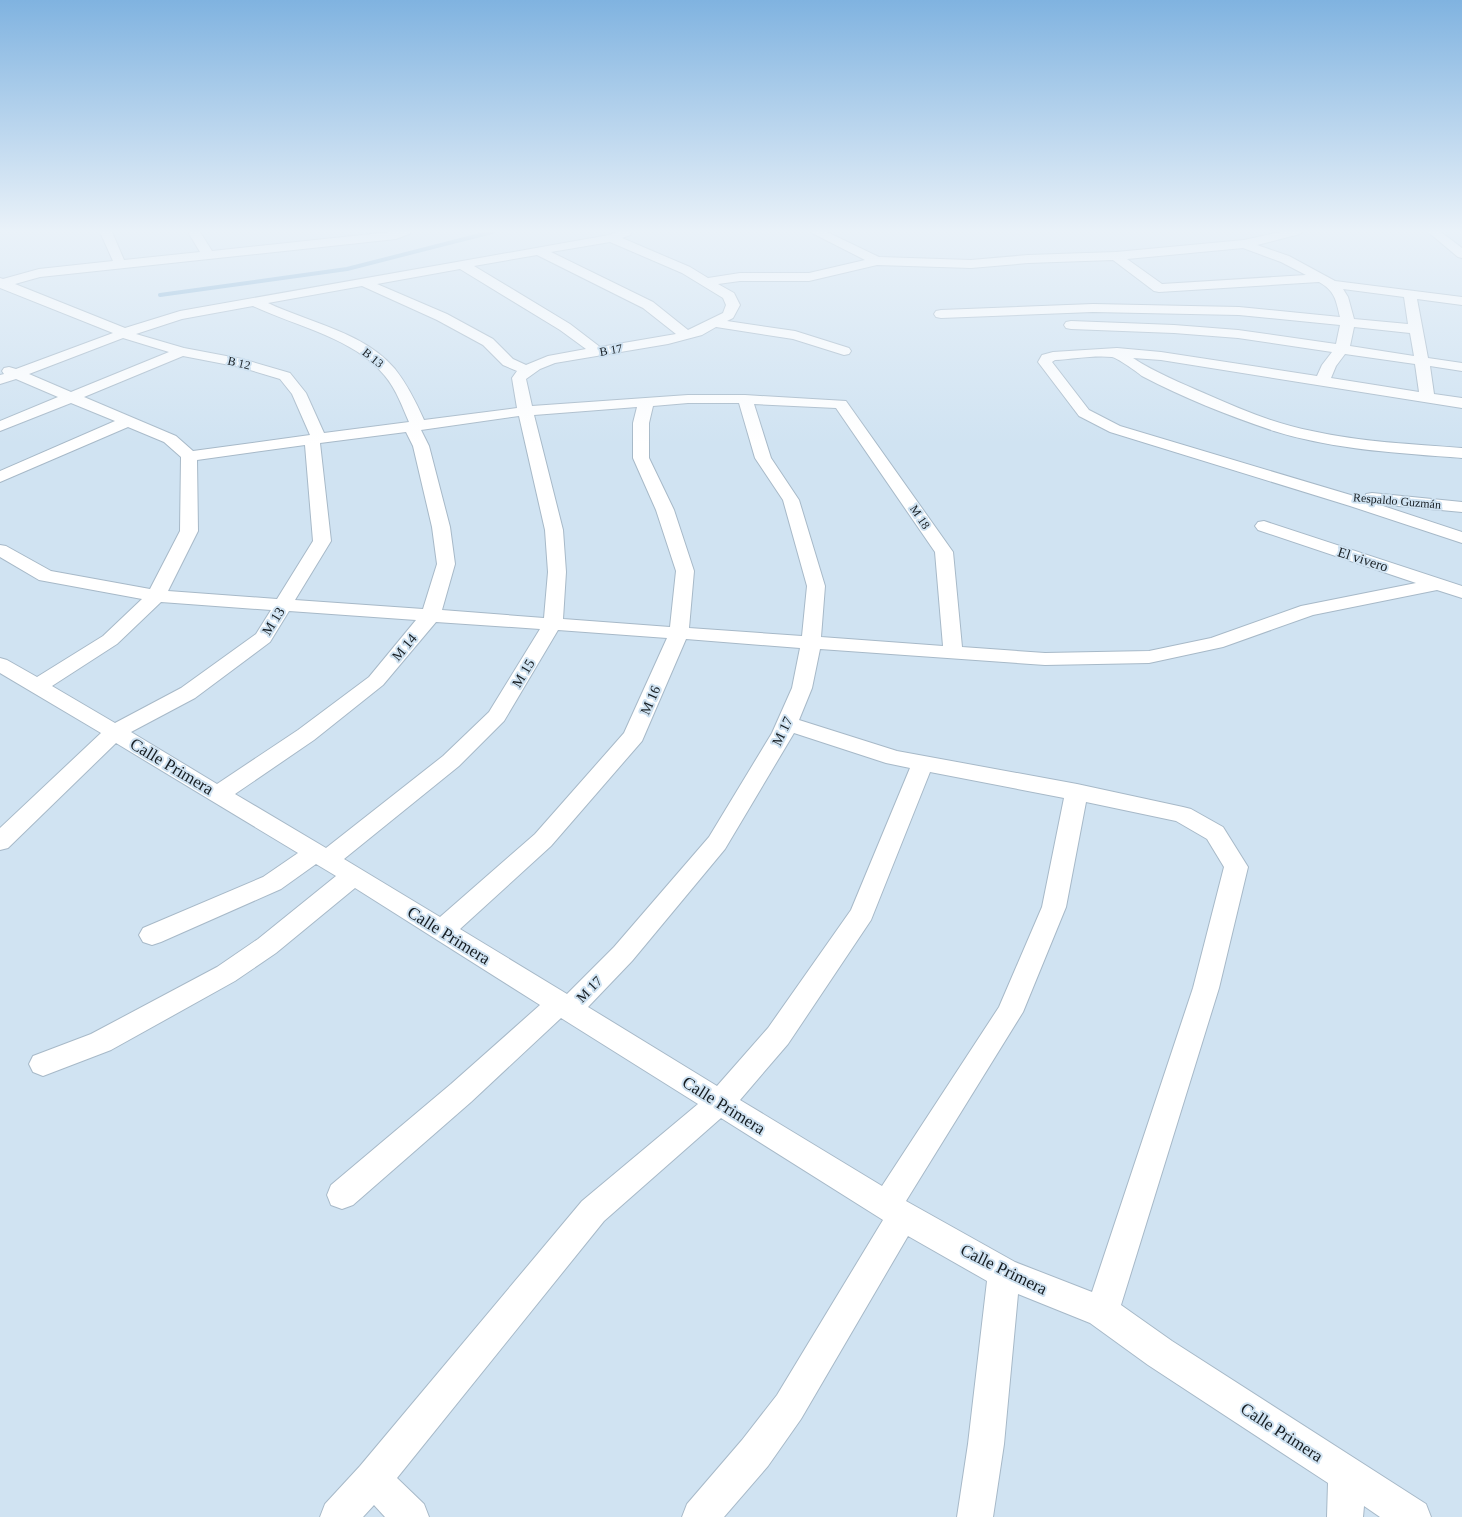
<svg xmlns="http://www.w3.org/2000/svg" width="1462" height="1517" font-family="'Times New Roman',serif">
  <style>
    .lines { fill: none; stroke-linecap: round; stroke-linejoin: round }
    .stream { stroke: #85b2d5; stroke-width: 4 }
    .minor-casing { stroke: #a7b9c8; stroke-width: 2 }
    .minor { fill: #fff; fill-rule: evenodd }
    .labels { text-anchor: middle; stroke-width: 4; stroke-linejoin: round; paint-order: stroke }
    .far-street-label { font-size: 12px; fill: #161d22; stroke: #d0e3f2 }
    .street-label { font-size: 14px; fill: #161d22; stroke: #d0e3f2 }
    .near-street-label { font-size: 17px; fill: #161d22; stroke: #d0e3f2 }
  </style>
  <rect width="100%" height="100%" fill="#d0e3f2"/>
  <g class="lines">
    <!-- stream -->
    <polyline class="stream" points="160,295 347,269 492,232"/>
    <defs>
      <g id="minor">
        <path d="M100,232H112L124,260L200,252L188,232H200L212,251L390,232H411L409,234L396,239L40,277L15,284L125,328L180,311L609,235L617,232H631L630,235L622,238L690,267L708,278L740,273H809L865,260L814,234L812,232H827L879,257L971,260L1028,255L1116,252L1244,240L1280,232H1302L1300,234L1257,245L1289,256L1335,281L1462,297V305L1417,299L1428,358L1462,363V371L1430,366L1434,394L1462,398V408L1161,360L1133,358C1156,373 1181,383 1206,394C1240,409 1275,424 1312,431C1361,442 1412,444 1462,448V458C1399,453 1335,450 1274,431C1229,416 1184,398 1142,376C1137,372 1116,357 1112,357C1094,355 1073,359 1055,360L1052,362L1089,410L1120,426L1364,499L1366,494L1372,493L1462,502V512L1377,504L1462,532V543L1350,506L1110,432L1079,416L1038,362L1042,355L1053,352L1117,348L1161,352L1317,376L1322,365L1332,352L1238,338L1174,333L1071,329L1066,328L1064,325L1066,322L1071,321L1174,325L1238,330L1336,344L1340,325L1239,315L1093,312L941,318L936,317L934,314L936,311L941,310L1093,304L1239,307L1340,317C1336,300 1335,291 1319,282L1159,292L1154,291L1113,260L1028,263L971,268L877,265L809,281H740L718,284L734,293L740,305L733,318L727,321L795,331L849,348L851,351L849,354L844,355L793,339L716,327L702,335L668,344L555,363L540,369L526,379L532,406L688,395H745L846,401L953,552L962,647L1045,653L1149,651L1211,638L1301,606L1416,583L1258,530L1255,526L1258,522L1264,521L1462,586V598L1437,590L1313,615L1223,647L1149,663L1045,665L820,649L812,688L799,720L897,751L1077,784L1183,807L1191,809L1223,827L1248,867L1219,988L1121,1305L1172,1341L1426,1504L1431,1517H1380L1364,1506L1363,1517H1327L1328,1483L1148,1365L1090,1323L1018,1294L1004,1444L993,1517H957L968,1444L987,1281L908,1236L801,1419L768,1466L724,1517H682L687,1504L742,1440L777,1395L883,1220L721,1118L604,1221L397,1478L424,1504L429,1517H385L374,1505L363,1517H320L325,1504L360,1466L582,1201L698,1104L561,1018L471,1102L353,1205L342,1209L331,1205L327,1195L331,1185L451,1084L540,1005L355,888L276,953L235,981L111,1050L43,1076L33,1072L29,1064L33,1056L91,1034L217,967L258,939L336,876L316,864L281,889L161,942L152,945L143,942L139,935L143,928L263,877L298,853L116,743L8,848L0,850V828L101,733L0,673V658L7,660L37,677L103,636L142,599L39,580L0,557V545L6,546L51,571L150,589L180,531L181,457L164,442L128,427L0,482V471L115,421L71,403L0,431V421L58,397L16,379L0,384V375L4,374L2,371L4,368L9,367L16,369L113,333L0,288V278L3,279L39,269L113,261ZM610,242L682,273L723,298L726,305L723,313L688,330L653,302L551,252ZM1243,248L1281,262L1306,275L1162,284L1127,259ZM537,255L643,308L676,334L600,347L570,324L474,266ZM460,269L560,330L586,349L548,356L526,365L513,359L493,339L447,314L377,284ZM362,286L437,320L483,345L503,365L517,371L512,378L517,408L424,420C416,402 407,384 395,369C364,332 310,323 268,303ZM1343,289L1404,297L1408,324L1354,319L1348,297ZM253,306C295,326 355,338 385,376C396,389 402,406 409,422L324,433L306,393L290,373L242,359L184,348L136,334L182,319ZM1354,327L1410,333L1414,356L1350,346ZM123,338L169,352L71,392L29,374ZM1345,354L1415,364L1419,392L1331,378L1336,366ZM183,356L240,367L280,379L292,394L310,435L193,451L176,436L84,397ZM688,403H739L755,458L783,500L807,586L802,636L689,628L694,571L674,510L649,458V423L653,406ZM754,404L836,408L935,552L943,646L821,637L825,586L799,500L771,458ZM637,407L633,423V458L656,510L676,571L670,627L563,619L566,572L563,530L534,415ZM519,416L545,530L548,572L544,618L442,610L455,564L450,527L429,446L421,430ZM406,432L413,446L432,527L437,564L423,609L295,600L331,541L320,443ZM305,445L313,541L277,599L168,591L198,531L197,460ZM161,602L271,610L256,634L181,688L115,723L52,686L117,644ZM289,611L416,620L369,677L298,730L217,784L131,732L195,698L270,642ZM436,622L540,629L489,712L443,756L326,848L235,794L314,740L383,685ZM558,630L667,638L624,733L535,834L440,917L344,859L459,766L504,721ZM686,639L800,648L792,688L772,733L709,837L614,947L567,994L460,929L551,846L642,741ZM794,733L886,763L910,768L851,910L768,1028L717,1086L588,1007L632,961L725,849ZM930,772L1064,798L1042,907L999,1007L882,1186L740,1100L788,1044L871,920ZM1086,802L1176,821L1207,839L1224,867L1193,988L1092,1292L1015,1262L906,1201L1023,1012L1066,907Z"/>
        <polygon points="1428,232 1441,232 1462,248 1462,258 1458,257"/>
      </g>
    </defs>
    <!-- minor casing -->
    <use href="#minor" class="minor-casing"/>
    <!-- minor -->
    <use href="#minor" class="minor"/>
  </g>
  <!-- sky -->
  <linearGradient id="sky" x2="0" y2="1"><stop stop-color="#80b3e0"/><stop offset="0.52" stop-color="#eaf2f9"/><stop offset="1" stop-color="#eaf2f9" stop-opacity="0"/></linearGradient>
  <rect width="1462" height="444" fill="url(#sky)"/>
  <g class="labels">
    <!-- far-street labels -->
    <g class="far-street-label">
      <text transform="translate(611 350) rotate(-10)" y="4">B 17</text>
      <text transform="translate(373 358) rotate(39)" y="4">B 13</text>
      <text transform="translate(239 363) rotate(13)" y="4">B 12</text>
      <text transform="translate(1397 501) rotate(5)" y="4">Respaldo Guzmán</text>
      <text transform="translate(920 517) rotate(56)" y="4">M 18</text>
    </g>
    <!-- street labels -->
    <g class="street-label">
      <text transform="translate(1363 559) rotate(18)" y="5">El vivero</text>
      <text transform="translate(273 621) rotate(-58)" y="5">M 13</text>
      <text transform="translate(404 647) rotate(-50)" y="5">M 14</text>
      <text transform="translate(523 673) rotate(-59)" y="5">M 15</text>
      <text transform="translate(650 700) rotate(-66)" y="5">M 16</text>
      <text transform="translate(782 731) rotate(-64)" y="5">M 17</text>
      <text transform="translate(589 989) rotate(-46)" y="5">M 17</text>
    </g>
    <!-- near-street labels -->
    <g class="near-street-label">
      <text transform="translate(172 766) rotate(31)" y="6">Calle Primera</text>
      <text transform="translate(449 935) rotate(32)" y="6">Calle Primera</text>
      <text transform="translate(724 1105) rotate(32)" y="6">Calle Primera</text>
      <text transform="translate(1004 1269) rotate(26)" y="6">Calle Primera</text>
      <text transform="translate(1282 1432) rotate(33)" y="6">Calle Primera</text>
    </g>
  </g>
</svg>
